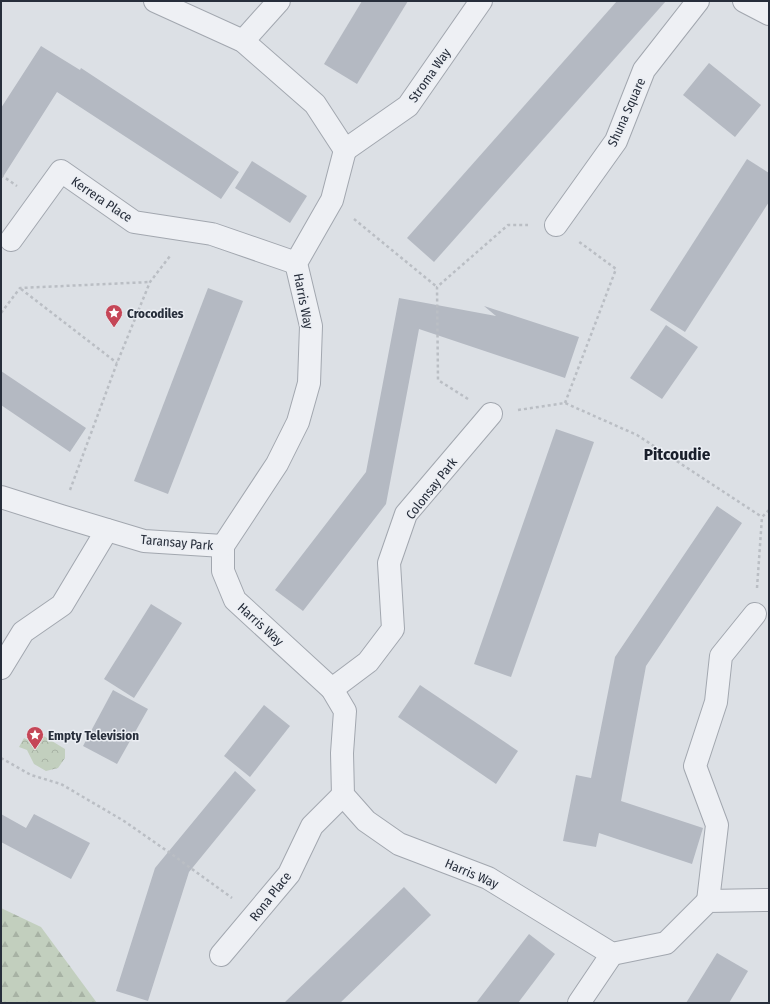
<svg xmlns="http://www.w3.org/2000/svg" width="770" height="1004" font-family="'Fira Sans Condensed',sans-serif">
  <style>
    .forest { fill: url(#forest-firs) }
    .park { fill: url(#park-crowns) }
    .building { fill: #b4b9c2 }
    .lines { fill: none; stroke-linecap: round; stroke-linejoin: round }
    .minor-casing { stroke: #a2a7af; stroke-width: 24 }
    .path { stroke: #babec4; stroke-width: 2.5; stroke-dasharray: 3 3; stroke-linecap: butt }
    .minor { stroke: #eef0f4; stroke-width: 22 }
    .labels { text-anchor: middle; stroke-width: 3; stroke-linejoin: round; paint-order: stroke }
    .street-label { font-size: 13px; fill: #272e3b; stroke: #ebeef3 }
    .poi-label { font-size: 13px; font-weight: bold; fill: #272e3b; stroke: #ebeef3; text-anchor: start }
    .district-label { font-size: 17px; font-weight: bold; fill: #191f2b; stroke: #ebeef3 }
  </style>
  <defs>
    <pattern id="forest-firs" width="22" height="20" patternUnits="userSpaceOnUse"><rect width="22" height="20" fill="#c2cfbe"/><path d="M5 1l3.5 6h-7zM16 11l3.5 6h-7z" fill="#a7b2a4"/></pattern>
    <pattern id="park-crowns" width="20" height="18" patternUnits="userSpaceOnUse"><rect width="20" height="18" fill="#c2cfbe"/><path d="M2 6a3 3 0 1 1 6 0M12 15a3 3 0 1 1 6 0" fill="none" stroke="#a7b2a4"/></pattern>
  </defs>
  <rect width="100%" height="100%" fill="#dce0e5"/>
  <!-- forest -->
  <polygon class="forest" points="1,908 41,927 97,1003 1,1003"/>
  <!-- park -->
  <polygon class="park" points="42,735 65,749 65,758 58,768 46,771 34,764 27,750 19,747 24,738 32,742"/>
  <!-- building -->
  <g class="building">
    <polygon points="362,1 408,1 357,84 324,64"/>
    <polygon points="617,1 666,1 434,262 407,238"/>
    <polygon points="41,46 80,70 81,68 239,172 221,199 57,92 1,180 1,108"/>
    <polygon points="709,63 761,105 735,137 683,95"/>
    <polygon points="747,159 769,173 769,202 685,332 650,310"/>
    <polygon points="252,161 307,196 290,223 235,188"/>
    <polygon points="208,288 243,301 168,494 134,481"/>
    <polygon points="399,298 496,316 484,306 579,337 565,378 419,329 386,504 303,611 275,590 366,472"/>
    <polygon points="666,325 698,347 662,399 630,378"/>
    <polygon points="1,371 86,428 70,452 1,405"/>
    <polygon points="556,429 594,442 511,677 474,664"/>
    <polygon points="717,506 742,523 646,666 621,801 703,828 692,864 599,833 596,847 563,841 576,775 591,778 615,657"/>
    <polygon points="151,604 182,623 134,698 104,679"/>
    <polygon points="420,685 518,751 496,784 398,717"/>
    <polygon points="113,690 148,709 117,764 83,746"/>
    <polygon points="264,705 290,726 250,777 224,756"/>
    <polygon points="235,771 256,790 189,872 148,1001 116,991 155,868"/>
    <polygon points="1,814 26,828 34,814 90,843 71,879 1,842"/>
    <polygon points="404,887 431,915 340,1003 284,1003"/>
    <polygon points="529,934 555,954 518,1003 476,1003"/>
    <polygon points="717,953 748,971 729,1003 686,1003"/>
  </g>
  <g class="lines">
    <defs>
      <g id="minor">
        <polyline points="155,1 243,41 315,104 345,150 332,200 296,263 311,326 309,383 298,422 277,464 223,546 223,571 235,600 332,689 345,711 342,753 343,795 366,821 399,844 488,878 612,954 666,943 708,901 769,900"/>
        <polyline points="744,1 769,14"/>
        <polyline points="243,41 279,1"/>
        <polyline points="345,150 408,106 481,1"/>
        <polyline points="556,225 616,141 644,70 698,1"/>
        <polyline points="11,240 61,171 134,222 212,234 296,263"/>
        <polyline points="1,497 61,516 144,541 223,546"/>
        <polyline points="1,668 23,632 62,605 107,530"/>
        <polyline points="332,689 368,662 393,629 389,563 406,514 491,414"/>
        <polyline points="708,901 717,825 695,766 716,702 721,656 755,614"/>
        <polyline points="221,955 289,874 312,826 343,795"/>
        <polyline points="579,1003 612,954"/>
      </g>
    </defs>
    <!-- minor casing -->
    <use href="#minor" class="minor-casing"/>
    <!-- path -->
    <g class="path">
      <polyline points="1,175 17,186"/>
      <polyline points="354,219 437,287"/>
      <polyline points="21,289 117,363"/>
      <polyline points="1,313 20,288 150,282"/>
      <polyline points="468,399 438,380 437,287 508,225 528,225"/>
      <polyline points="565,403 616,269 578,241"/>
      <polyline points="518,410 565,403 637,435 762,517"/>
      <polyline points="70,490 117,363 150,282 170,256"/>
      <polyline points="757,588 762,517 769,510"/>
      <polyline points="1,758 31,775 61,784 124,821 170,853 232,898"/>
    </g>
    <!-- minor -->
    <use href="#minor" class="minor"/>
  </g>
  <!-- icons -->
  <defs>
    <symbol id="sight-pin" viewBox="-11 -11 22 30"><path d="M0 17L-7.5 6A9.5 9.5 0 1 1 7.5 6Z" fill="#c54657" stroke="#ebeef3"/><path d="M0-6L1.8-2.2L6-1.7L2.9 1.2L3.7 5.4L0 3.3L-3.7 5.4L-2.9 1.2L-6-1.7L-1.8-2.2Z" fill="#fff"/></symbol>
  </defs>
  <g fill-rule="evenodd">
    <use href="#sight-pin" x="104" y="303" width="20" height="27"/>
    <use href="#sight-pin" x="25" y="725" width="20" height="27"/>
  </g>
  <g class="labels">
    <!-- street labels -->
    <g class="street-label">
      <text transform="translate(429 75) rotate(-55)" y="5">Stroma Way</text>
      <text transform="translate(626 112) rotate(-66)" y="5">Shuna Square</text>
      <text transform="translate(102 199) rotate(34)" y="5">Kerrera Place</text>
      <text transform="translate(304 301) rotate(79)" y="5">Harris Way</text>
      <text transform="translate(431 488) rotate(-52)" y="5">Colonsay Park</text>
      <text transform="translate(177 542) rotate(5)" y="5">Taransay Park</text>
      <text transform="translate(261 624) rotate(42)" y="5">Harris Way</text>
      <text transform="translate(472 873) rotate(23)" y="5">Harris Way</text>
      <text transform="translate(270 896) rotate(-52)" y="5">Rona Place</text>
    </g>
    <!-- poi labels -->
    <g class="poi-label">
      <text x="127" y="318">Crocodiles</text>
      <text x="48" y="740">Empty Television</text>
    </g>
    <!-- district labels -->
    <g class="district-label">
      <text x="677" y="460">Pitcoudie</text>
    </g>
  </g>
  <!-- border -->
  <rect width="770" height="1004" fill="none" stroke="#272e3b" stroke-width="4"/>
</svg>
